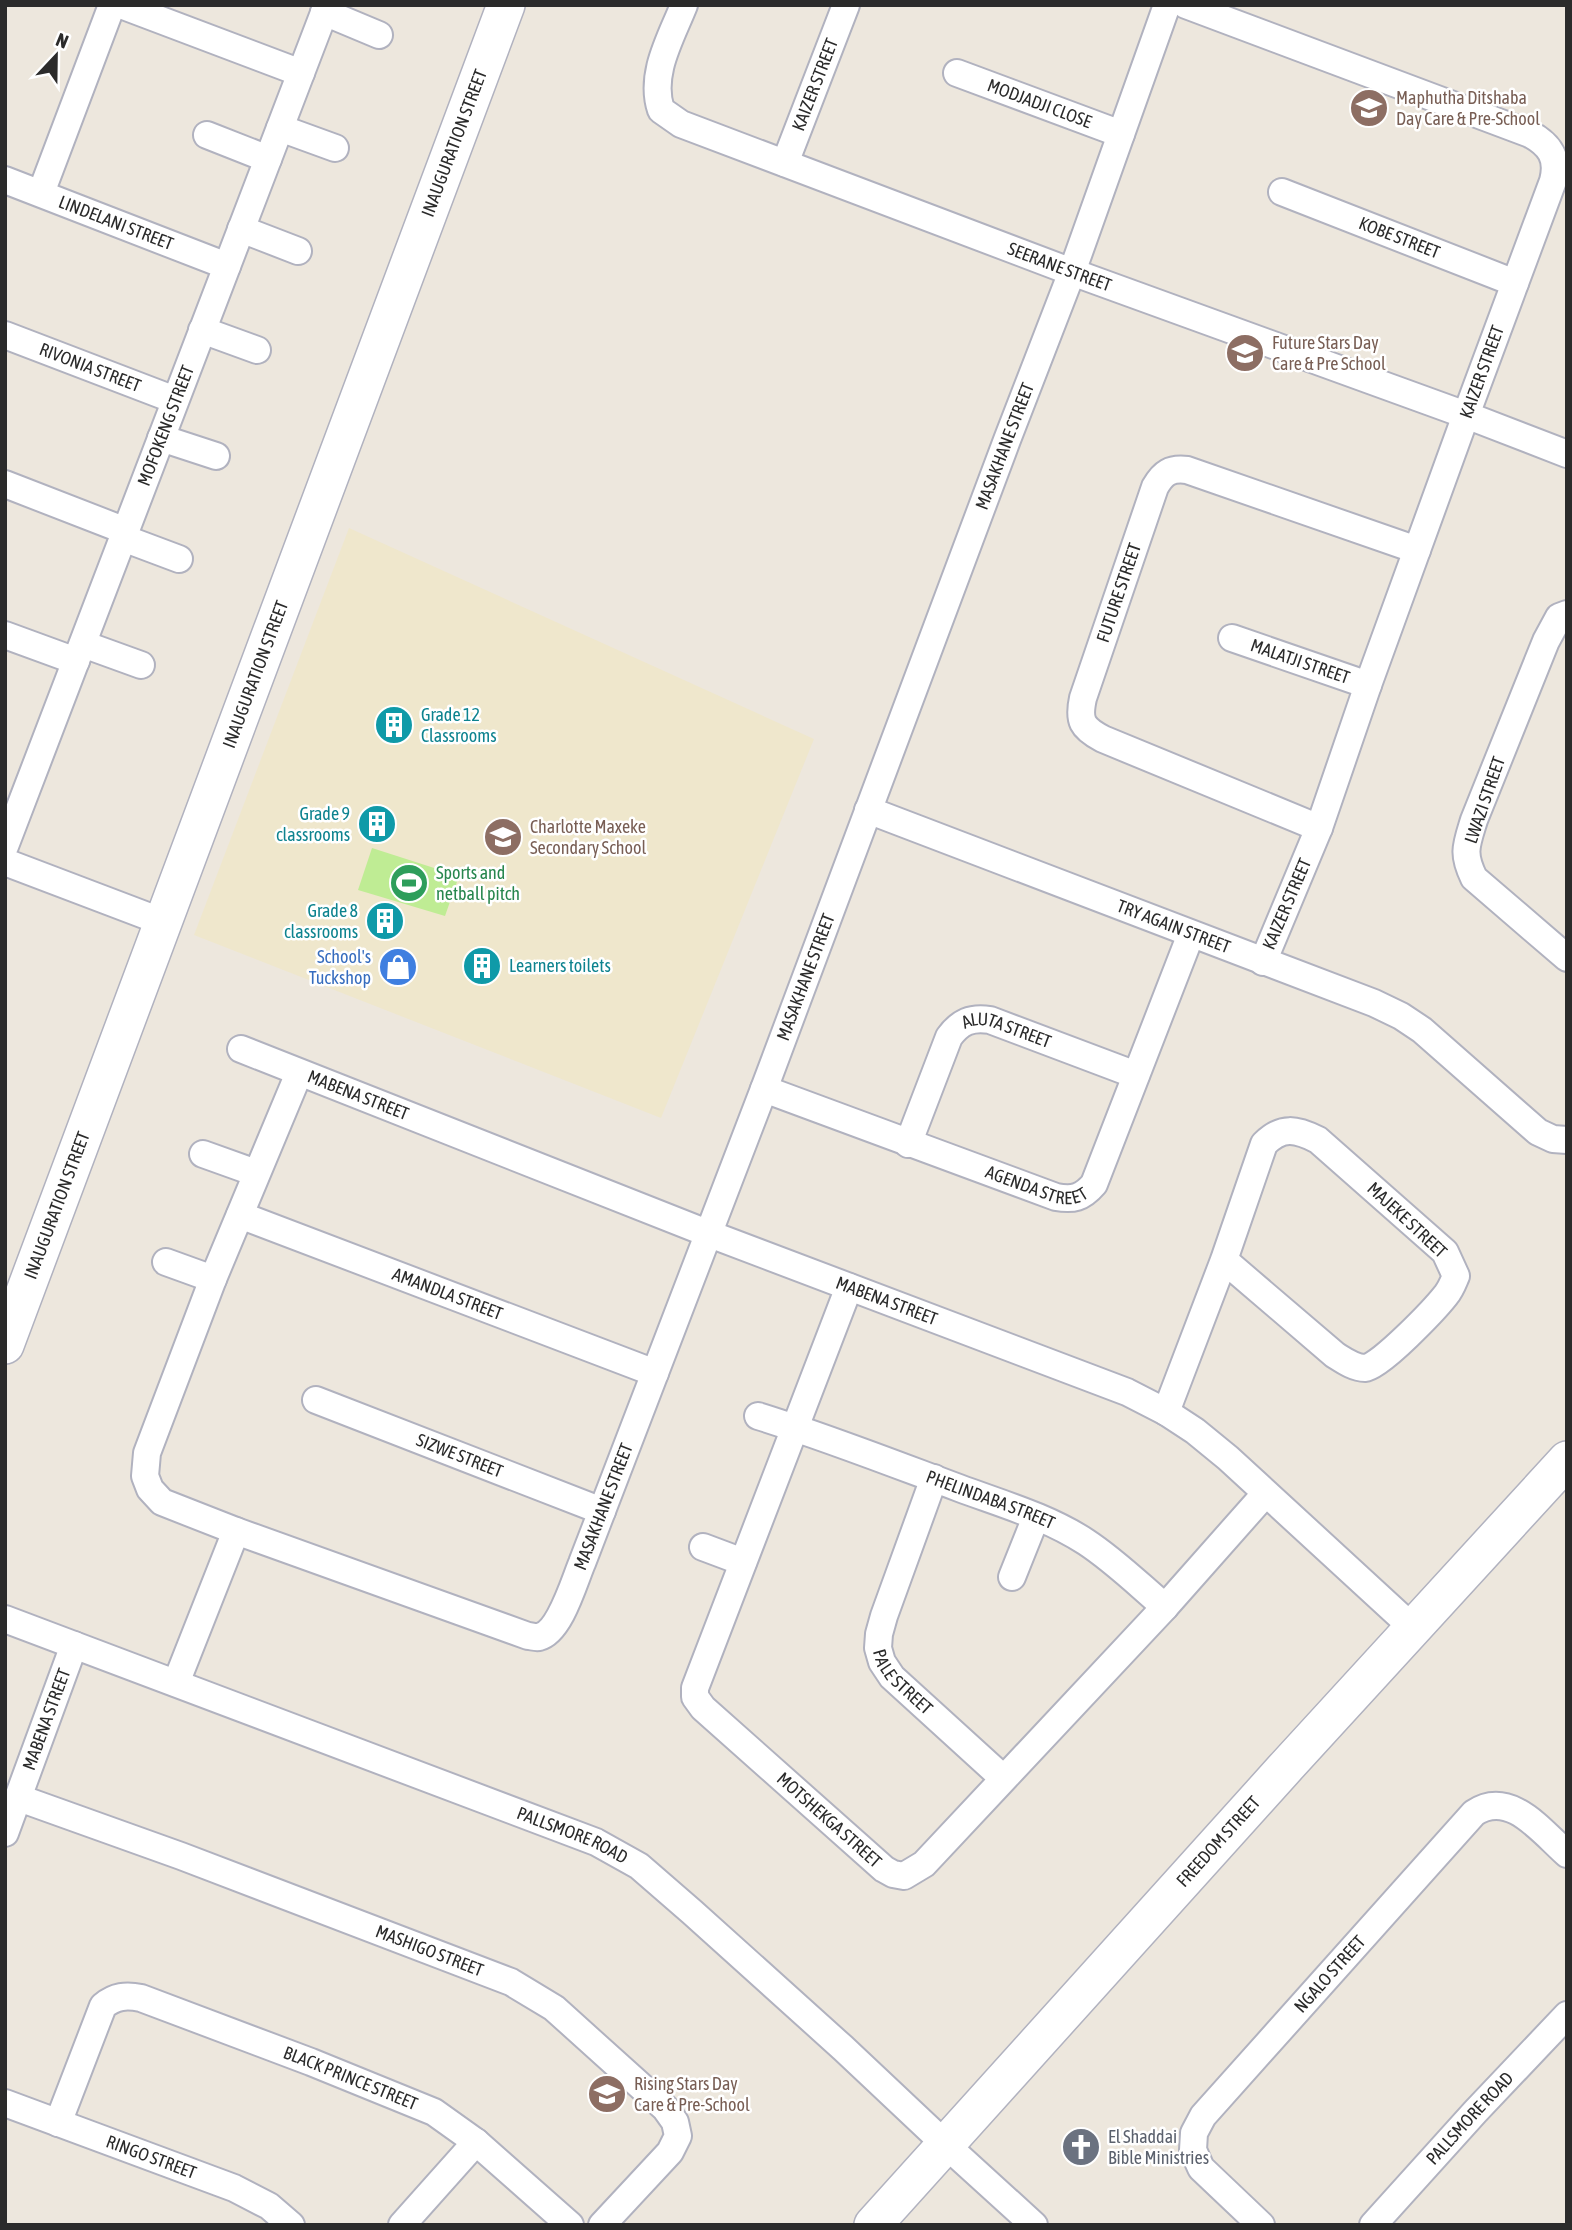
<svg xmlns="http://www.w3.org/2000/svg" width="1572" height="2230" font-family="'Asap Condensed',sans-serif">
  <style>
    .education { fill: #efe7cc }
    .pitch { fill: #bfec94 }
    .lines { fill: none; stroke-linecap: round; stroke-linejoin: round }
    .street-casing { stroke: #b1b2bf; stroke-width: 30 }
    .secondary-casing { stroke: #b1b2bf; stroke-width: 40 }
    .street { stroke: #fff; stroke-width: 26 }
    .secondary { stroke: #fff; stroke-width: 37 }
    .labels { text-anchor: middle; stroke-width: 5; stroke-linejoin: round; paint-order: stroke }
    .street-label { font-size: 18px; fill: #2b2b2b; stroke: #fff }
    .education-label { font-size: 18px; fill: #785e54; stroke: #fff; text-anchor: start }
    .culture-label { font-size: 18px; fill: #0d838f; stroke: #fff; text-anchor: start }
    .leisure-label { font-size: 18px; fill: #27864d; stroke: #fff; text-anchor: start }
    .shop-label { font-size: 18px; fill: #366cbe; stroke: #fff; text-anchor: end }
    .worship-label { font-size: 18px; fill: #5b616d; stroke: #fff; text-anchor: start }
  </style>
  <rect width="100%" height="100%" fill="#ede7dd"/>
  <!-- education -->
  <polygon class="education" points="349,528 814,739 661,1118 194,935"/>
  <!-- pitch -->
  <polygon class="pitch" points="372,848 459,876 445,916 358,890"/>
  <g class="lines">
    <defs>
      <g id="street">
        <polyline points="121,5 301,73"/>
        <path id="s1" d="M684,5C671,38 649,74 661,110L681,124L1072,272L1466,415L1567,454"/>
        <path d="M1186,5L1530,134C1550,145 1559,158 1553,181L1466,415L1368,685L1319,828L1263,962"/>
        <polyline points="324,12 379,35"/>
        <path id="s2" d="M957,73L1121,134"/>
        <polyline points="280,128 335,148"/>
        <polyline points="207,135 268,159"/>
        <path id="s3" d="M785,163L846,5"/>
        <path id="s4" d="M5,180L227,266"/>
        <path id="s5" d="M1282,192L1515,283"/>
        <polyline points="41,193 112,5"/>
        <polyline points="241,229 298,251"/>
        <polyline points="202,330 257,350"/>
        <path id="s6" d="M5,335L175,400"/>
        <polyline points="161,438 216,456"/>
        <polyline points="5,484 126,531"/>
        <polyline points="123,538 179,559"/>
        <path d="M1567,614L1559,617L1546,641L1474,820C1466,846 1462,853 1474,878L1567,958"/>
        <polyline points="5,635 76,661"/>
        <path id="s7" d="M1232,638L1368,685"/>
        <polyline points="83,644 141,665"/>
        <path id="s8" d="M868,810L1374,1003L1401,1016L1422,1030L1538,1132L1553,1139L1567,1140"/>
        <path id="s9" d="M1319,828L1103,739C1082,728 1078,721 1083,698L1155,487C1163,473 1170,468 1187,470L1417,550"/>
        <path id="s10" d="M5,846L327,5"/>
        <polyline points="5,862 163,922"/>
        <path id="s11" d="M241,1049L707,1233L1127,1392L1166,1412L1195,1431L1228,1458L1414,1629"/>
        <path id="s12" d="M299,1073L213,1279L147,1453L145,1476L150,1489L162,1502L236,1531L528,1636C532,1636 536,1638 539,1637C560,1632 574,1582 582,1563L764,1089L1007,440L1072,272L1167,5"/>
        <path id="s13" d="M764,1089L1056,1197C1073,1200 1082,1198 1094,1184L1191,934"/>
        <path id="s14" d="M908,1144L949,1037C960,1022 971,1017 990,1020L1136,1075"/>
        <polyline points="203,1154 256,1173"/>
        <path id="s15" d="M240,1215L655,1373"/>
        <polyline points="166,1262 213,1279"/>
        <path id="s16" d="M849,1287L695,1688V1697L703,1708L884,1869L893,1874L904,1876L924,1864L1165,1607L1265,1494"/>
        <path id="s17" d="M316,1400L602,1511"/>
        <path d="M1166,1412L1224,1260L1264,1144C1282,1126 1296,1129 1318,1140L1445,1252L1456,1276C1453,1283 1451,1289 1446,1295C1435,1309 1380,1367 1365,1368C1354,1368 1343,1360 1335,1355L1224,1260"/>
        <path id="s18" d="M758,1416C826,1437 892,1463 959,1488C1002,1504 1048,1517 1086,1542C1115,1561 1139,1585 1165,1607"/>
        <path id="s19" d="M934,1478L884,1616L879,1634L878,1648L882,1662L892,1677L1003,1778"/>
        <polyline points="703,1547 743,1562"/>
        <polyline points="1012,1577 1036,1517"/>
        <path id="s20" d="M5,1619L596,1842L639,1866L692,1912L843,2048L946,2145L1034,2225"/>
        <polyline points="176,1683 236,1531"/>
        <path id="s21" d="M19,1798L181,1856L511,1982L554,2008L665,2108L675,2122L678,2136L670,2152L602,2225"/>
        <path id="s22" d="M5,1833L74,1645"/>
        <path id="s23" d="M5,2103L234,2188L269,2206L291,2225"/>
        <path id="s24" d="M58,2123L103,2006C115,1996 126,1995 141,1998L311,2062L434,2112L476,2142L570,2225"/>
        <polyline points="402,2225 476,2142"/>
        <path id="s25" d="M1261,2225L1201,2168L1193,2150L1194,2133L1203,2116L1474,1813C1510,1789 1541,1831 1567,1854"/>
        <path id="s26" d="M1373,2225L1475,2112L1567,2015"/>
      </g>
      <g id="secondary">
        <path id="s27" d="M5,1345L506,5"/>
        <path id="s28" d="M873,2225L1284,1769L1567,1460"/>
      </g>
    </defs>
    <!-- street casing -->
    <use href="#street" class="street-casing"/>
    <!-- secondary casing -->
    <use href="#secondary" class="secondary-casing"/>
    <!-- street -->
    <use href="#street" class="street"/>
    <!-- secondary -->
    <use href="#secondary" class="secondary"/>
  </g>
  <!-- icons -->
  <defs>
    <symbol id="school-disc" viewBox="-11 -11 22 22"><circle r="9.5" fill="#8d6e63" stroke="#fff"/><path d="M0-5L7-2L0 1L-7-2ZM-4 1L0 2.5L4 1V4Q0 6-4 4Z" fill="#fff"/></symbol>
    <symbol id="building-disc" viewBox="-11 -11 22 22"><circle r="9.5" fill="#0f9aa8" stroke="#fff"/><path d="M-4-6H4V6H1V3H-1V6H-4ZM-2.5-4.3h1.7v1.8h-1.7ZM.8-4.3h1.7v1.8H.8ZM-2.5-1h1.7V.8h-1.7ZM.8-1h1.7V.8H.8Z" fill="#fff"/></symbol>
    <symbol id="stadium-disc" viewBox="-11 -11 22 22"><circle r="9.5" fill="#2e9e5b" stroke="#fff"/><path d="M0-5a6.5 5 0 1 0 0 10a6.5 5 0 1 0 0-10ZM-3.5-1.8h7v3.6h-7Z" fill="#fff"/></symbol>
    <symbol id="shop-disc" viewBox="-11 -11 22 22"><circle r="9.5" fill="#3f7fe0" stroke="#fff"/><path d="M-5-2.5h2.3a2.7 3.5 0 0 1 5.4 0H5L5.5 6h-11ZM-1.5-2.5h3a1.5 2.3 0 0 0-3 0Z" fill="#fff"/></symbol>
    <symbol id="church-disc" viewBox="-11 -11 22 22"><circle r="9.5" fill="#6b7280" stroke="#fff"/><path d="M-1.2-6h2.4v3.5h3.3v2.4h-3.3V6h-2.4V-.1h-3.3v-2.4h3.3Z" fill="#fff"/></symbol>
  </defs>
  <g fill-rule="evenodd">
    <use href="#school-disc" x="1347" y="86" width="44" height="44"/>
    <use href="#school-disc" x="1223" y="331" width="44" height="44"/>
    <use href="#building-disc" x="372" y="703" width="44" height="44"/>
    <use href="#building-disc" x="355" y="802" width="44" height="44"/>
    <use href="#school-disc" x="481" y="815" width="44" height="44"/>
    <use href="#stadium-disc" x="387" y="861" width="44" height="44"/>
    <use href="#building-disc" x="363" y="899" width="44" height="44"/>
    <use href="#building-disc" x="460" y="944" width="44" height="44"/>
    <use href="#shop-disc" x="376" y="945" width="44" height="44"/>
    <use href="#school-disc" x="585" y="2072" width="44" height="44"/>
    <use href="#church-disc" x="1059" y="2125" width="44" height="44"/>
  </g>
  <g class="labels">
    <!-- street labels -->
    <g class="street-label">
      <text dy="6" stroke="none"><textPath href="#s3" startOffset="84">KAIZER STREET</textPath></text>
      <text dy="6" stroke="none"><textPath href="#s2" startOffset="88">MODJADJI CLOSE</textPath></text>
      <text dy="6" stroke="none"><textPath href="#s27" startOffset="1283">INAUGURATION STREET</textPath></text>
      <text dy="6" stroke="none"><textPath href="#s4" startOffset="119">LINDELANI STREET</textPath></text>
      <text dy="6" stroke="none"><textPath href="#s5" startOffset="126">KOBE STREET</textPath></text>
      <text dy="6" stroke="none"><textPath href="#s1" startOffset="539">SEERANE STREET</textPath></text>
      <text dy="6" stroke="none"><textPath href="#s6" startOffset="91">RIVONIA STREET</textPath></text>
      <text transform="translate(1482 372) rotate(-70)" y="6">KAIZER STREET</text>
      <text dy="6" stroke="none"><textPath href="#s10" startOffset="450">MOFOKENG STREET</textPath></text>
      <text dy="6" stroke="none"><textPath href="#s12" startOffset="2147">MASAKHANE STREET</textPath></text>
      <text dy="6" stroke="none"><textPath href="#s9" startOffset="396">FUTURE STREET</textPath></text>
      <text dy="6" stroke="none"><textPath href="#s7" startOffset="72">MALATJI STREET</textPath></text>
      <text dy="6" stroke="none"><textPath href="#s27" startOffset="716">INAUGURATION STREET</textPath></text>
      <text transform="translate(1485 800) rotate(-71)" y="6">LWAZI STREET</text>
      <text transform="translate(1287 904) rotate(-67)" y="6">KAIZER STREET</text>
      <text dy="6" stroke="none"><textPath href="#s8" startOffset="327">TRY AGAIN STREET</textPath></text>
      <text dy="6" stroke="none"><textPath href="#s12" startOffset="1580">MASAKHANE STREET</textPath></text>
      <text dy="6" stroke="none"><textPath href="#s14" startOffset="180">ALUTA STREET</textPath></text>
      <text dy="6" stroke="none"><textPath href="#s11" startOffset="126">MABENA STREET</textPath></text>
      <text dy="6" stroke="none"><textPath href="#s13" startOffset="290">AGENDA STREET</textPath></text>
      <text dy="6" stroke="none"><textPath href="#s27" startOffset="149">INAUGURATION STREET</textPath></text>
      <text transform="translate(1407 1220) rotate(43)" y="6">MAJEKE STREET</text>
      <text dy="6" stroke="none"><textPath href="#s15" startOffset="222">AMANDLA STREET</textPath></text>
      <text dy="6" stroke="none"><textPath href="#s11" startOffset="693">MABENA STREET</textPath></text>
      <text dy="6" stroke="none"><textPath href="#s17" startOffset="154">SIZWE STREET</textPath></text>
      <text dy="6" stroke="none"><textPath href="#s18" startOffset="247">PHELINDABA STREET</textPath></text>
      <text dy="6" stroke="none"><textPath href="#s12" startOffset="1013">MASAKHANE STREET</textPath></text>
      <text dy="6" stroke="none"><textPath href="#s19" startOffset="222">PALE STREET</textPath></text>
      <text dy="6" stroke="none"><textPath href="#s22" startOffset="121">MABENA STREET</textPath></text>
      <text dy="6" stroke="none"><textPath href="#s16" startOffset="621">MOTSHEKGA STREET</textPath></text>
      <text dy="6" stroke="none"><textPath href="#s20" startOffset="607">PALLSMORE ROAD</textPath></text>
      <text dy="6" stroke="none"><textPath href="#s28" startOffset="516">FREEDOM STREET</textPath></text>
      <text dy="6" stroke="none"><textPath href="#s21" startOffset="438">MASHIGO STREET</textPath></text>
      <text dy="6" stroke="none"><textPath href="#s25" startOffset="329">NGALO STREET</textPath></text>
      <text dy="6" stroke="none"><textPath href="#s24" startOffset="390">BLACK PRINCE STREET</textPath></text>
      <text dy="6" stroke="none"><textPath href="#s26" startOffset="144">PALLSMORE ROAD</textPath></text>
      <text dy="6" stroke="none"><textPath href="#s23" startOffset="156">RINGO STREET</textPath></text>
    </g>
    <!-- education labels -->
    <g class="education-label">
      <text x="1396" y="104">Maphutha Ditshaba<tspan x="1396" dy="21">Day Care &amp; Pre-School</tspan></text>
      <text x="1272" y="349">Future Stars Day<tspan x="1272" dy="21">Care &amp; Pre School</tspan></text>
      <text x="530" y="833">Charlotte Maxeke<tspan x="530" dy="21">Secondary School</tspan></text>
      <text x="634" y="2090">Rising Stars Day<tspan x="634" dy="21">Care &amp; Pre-School</tspan></text>
    </g>
    <!-- culture labels -->
    <g class="culture-label">
      <text x="421" y="721">Grade 12<tspan x="421" dy="21">Classrooms</tspan></text>
      <text x="350" y="820" text-anchor="end">Grade 9<tspan x="350" dy="21">classrooms</tspan></text>
      <text x="358" y="917" text-anchor="end">Grade 8<tspan x="358" dy="21">classrooms</tspan></text>
      <text x="509" y="972">Learners toilets</text>
    </g>
    <!-- leisure labels -->
    <g class="leisure-label">
      <text x="436" y="879">Sports and<tspan x="436" dy="21">netball pitch</tspan></text>
    </g>
    <!-- shop labels -->
    <g class="shop-label">
      <text x="371" y="963">School's<tspan x="371" dy="21">Tuckshop</tspan></text>
    </g>
    <!-- worship labels -->
    <g class="worship-label">
      <text x="1108" y="2143">El Shaddai<tspan x="1108" dy="21">Bible Ministries</tspan></text>
    </g>
  </g>
  <!-- border -->
  <rect width="1572" height="2230" fill="none" stroke="#2b2b2b" stroke-width="14"/>
  <!-- north arrow -->
  <g transform="translate(56 56) rotate(22)" stroke="#ffffff" stroke-width="5" paint-order="stroke">
  <path d="M0-5L12 26L0 18L-12 26Z" fill="#2b2b2b"/>
  <text y="-10" font-size="19" font-weight="bold" text-anchor="middle" fill="#2b2b2b">N</text>
  </g>
</svg>
